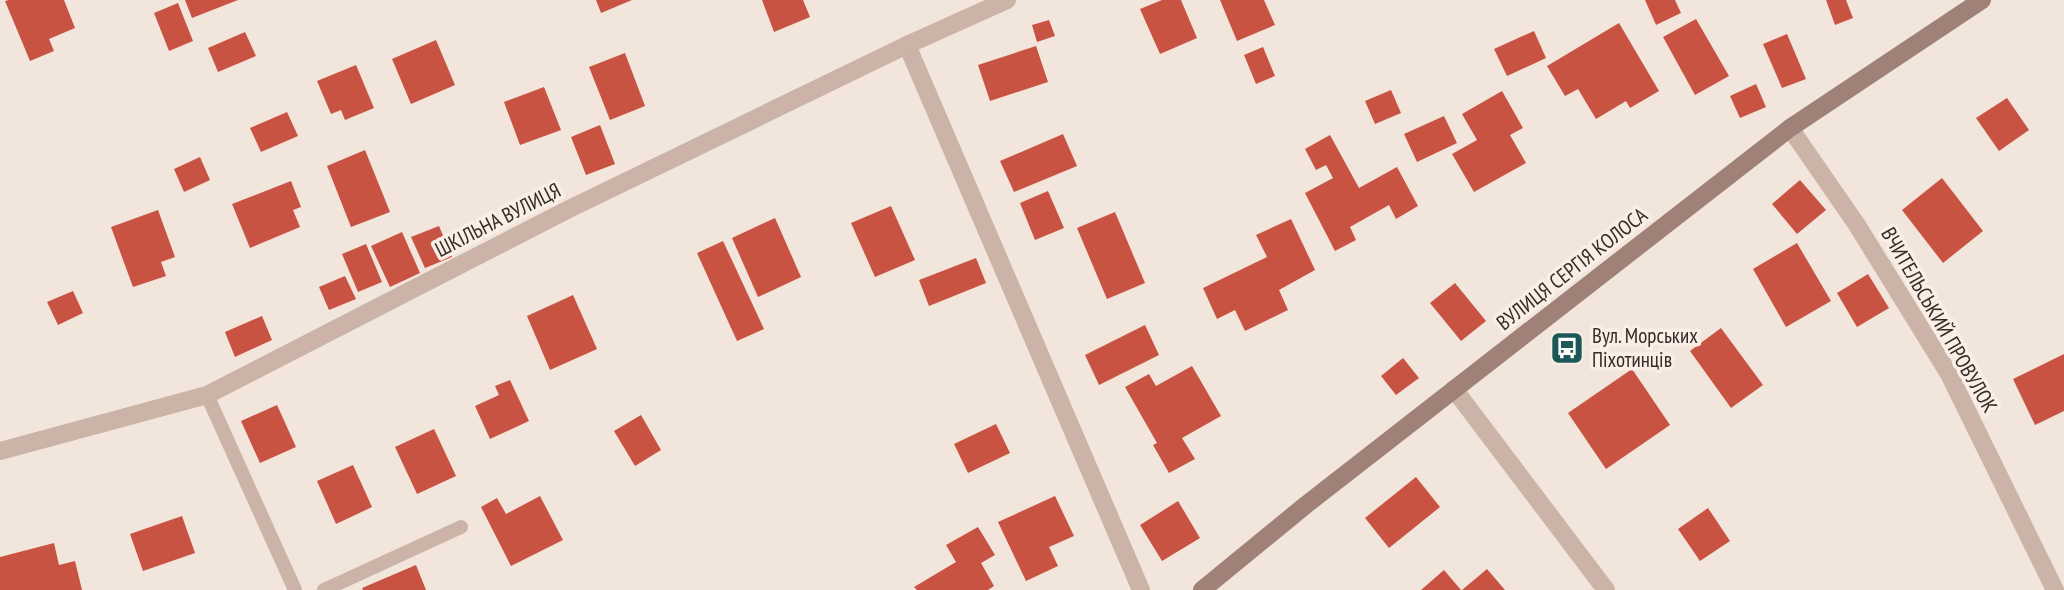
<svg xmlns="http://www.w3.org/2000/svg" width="2064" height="590" font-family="'PT Sans Narrow',sans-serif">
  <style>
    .building { fill: #c95343 }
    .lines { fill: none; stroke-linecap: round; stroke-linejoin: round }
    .lane { stroke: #cbb3a7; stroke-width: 14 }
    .street { stroke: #cbb3a7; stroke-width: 18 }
    .secondary { stroke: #9f8178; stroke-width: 18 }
    .labels { text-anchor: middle; stroke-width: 7; stroke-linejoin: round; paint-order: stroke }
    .street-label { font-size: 21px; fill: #372b27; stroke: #faefe7 }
    .poi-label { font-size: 21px; fill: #372b27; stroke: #faefe7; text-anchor: start }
  </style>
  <rect width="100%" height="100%" fill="#f2e5db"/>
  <!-- building -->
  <g class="building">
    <polygon points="9,0 64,0 75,28 49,39 54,51 30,61 5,1"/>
    <polygon points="185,0 238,0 192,18"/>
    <polygon points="596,0 632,0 601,13"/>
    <polygon points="762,0 803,0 810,17 774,32"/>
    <polygon points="1162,0 1181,0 1197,38 1160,54 1140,9"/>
    <polygon points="1220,0 1264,0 1275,25 1237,41"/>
    <polygon points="1645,0 1675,0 1681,13 1656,25"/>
    <polygon points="1826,0 1846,0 1853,18 1835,25"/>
    <polygon points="178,3 193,41 169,51 154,13"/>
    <polygon points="1696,19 1729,76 1695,95 1663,37"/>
    <polygon points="1049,20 1055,36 1037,42 1032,25"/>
    <polygon points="1619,23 1659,91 1630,108 1626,101 1596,119 1578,89 1565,96 1547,66"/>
    <polygon points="1534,31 1546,58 1507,76 1494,49"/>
    <polygon points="245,32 256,56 218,72 208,48"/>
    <polygon points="1787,34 1806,79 1782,88 1763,44"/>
    <polygon points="436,40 455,85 411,104 392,59"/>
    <polygon points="1036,46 1048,82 990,101 978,65"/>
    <polygon points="1263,47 1275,76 1256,84 1244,55"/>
    <polygon points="625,53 645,106 610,120 589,67"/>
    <polygon points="356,65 374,108 345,120 341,110 331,114 317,81"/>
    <polygon points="1756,84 1766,107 1740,118 1730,96"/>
    <polygon points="544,87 561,130 520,145 504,102"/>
    <polygon points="1391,90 1401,113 1375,124 1365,101"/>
    <polygon points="1502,91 1523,128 1510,135 1526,163 1474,192 1452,154 1477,140 1462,114"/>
    <polygon points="2007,98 2029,130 1999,151 1976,118"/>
    <polygon points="287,112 298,136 261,152 250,128"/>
    <polygon points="1444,116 1457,143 1417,162 1404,134"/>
    <polygon points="600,125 615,164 586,175 571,137"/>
    <polygon points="1063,134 1077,166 1014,192 1000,161"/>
    <polygon points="1330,135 1359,188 1397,167 1418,206 1396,219 1389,205 1350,227 1356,240 1335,251 1305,193 1333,178 1326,165 1316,170 1305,149"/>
    <polygon points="365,150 390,212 351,227 327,166"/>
    <polygon points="200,157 210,180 184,192 174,169"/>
    <polygon points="1942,178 1983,231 1943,263 1902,210"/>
    <polygon points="1800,180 1826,210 1797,234 1772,204"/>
    <polygon points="291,181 301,207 293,210 300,227 250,248 232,204"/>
    <polygon points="1048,191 1064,228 1035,240 1020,203"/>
    <polygon points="891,206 915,260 875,277 851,223"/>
    <polygon points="158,210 175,257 161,262 166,276 133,287 111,227"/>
    <polygon points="1115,212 1145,283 1107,299 1077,228"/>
    <polygon points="775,218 801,277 758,297 732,238"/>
    <polygon points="1291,219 1315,270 1279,290 1288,310 1245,331 1235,310 1217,319 1203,288 1267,257 1256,235"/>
    <polygon points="439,226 452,257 425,268 411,237"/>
    <polygon points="402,232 420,273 390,287 371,246"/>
    <polygon points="723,241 764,329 737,341 697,253"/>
    <polygon points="1797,243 1831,301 1786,327 1753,269"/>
    <polygon points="366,244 382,282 358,292 342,254"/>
    <polygon points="976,258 986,283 929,306 919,280"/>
    <polygon points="1868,274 1889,308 1857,327 1837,293"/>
    <polygon points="345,276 356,299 329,310 319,287"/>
    <polygon points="1455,283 1486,321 1461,341 1430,303"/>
    <polygon points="73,291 83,313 58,325 47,302"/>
    <polygon points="573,295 597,349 550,370 527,316"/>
    <polygon points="262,316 272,340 235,357 225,332"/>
    <polygon points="1145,325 1159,355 1099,385 1085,355"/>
    <polygon points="1721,328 1763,385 1731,408 1690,351"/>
    <polygon points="2064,354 2064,411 2035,425 2013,379"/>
    <polygon points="1403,358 1419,378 1396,395 1381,376"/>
    <polygon points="1192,366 1221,416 1182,438 1195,459 1169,473 1153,445 1157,443 1125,387 1149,374 1156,386"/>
    <polygon points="1632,369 1670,425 1606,469 1568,413"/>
    <polygon points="510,380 529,421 490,439 475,406 499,395 495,386"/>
    <polygon points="277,405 296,447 260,463 241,421"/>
    <polygon points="641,415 661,450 635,466 614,431"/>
    <polygon points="996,424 1010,453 968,473 954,444"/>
    <polygon points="434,429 456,476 417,494 395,447"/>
    <polygon points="353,465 372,507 336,524 317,481"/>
    <polygon points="1416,477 1440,507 1389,548 1365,518"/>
    <polygon points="540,496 563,540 511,566 481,507 497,498 506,514"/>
    <polygon points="1055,496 1074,536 1049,547 1058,566 1026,581 998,522"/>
    <polygon points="1178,501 1200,538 1162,561 1140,525"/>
    <polygon points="1708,508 1730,541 1700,561 1678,529"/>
    <polygon points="182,516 195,553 143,571 130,534"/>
    <polygon points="978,527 995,555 981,563 994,586 988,590 917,590 914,587 956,562 946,545"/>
    <polygon points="54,543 59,565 75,561 82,590 0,590 0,557"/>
    <polygon points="416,565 426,590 363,590 362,588"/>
    <polygon points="1487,569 1505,590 1462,590"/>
    <polygon points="1444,570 1461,590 1421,590"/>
  </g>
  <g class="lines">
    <!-- lane -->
    <g class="lane">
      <polyline points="207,395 295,590"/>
      <polyline points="324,590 461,527"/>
    </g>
    <!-- street -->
    <g class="street">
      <polyline points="907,45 1141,590"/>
      <polyline points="1790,128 1857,225 1949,374 2055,590"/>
      <polyline points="1454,389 1606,590"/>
      <polyline points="0,451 207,395 567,210 907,45 1007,0"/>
    </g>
    <!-- secondary -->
    <polyline class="secondary" points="1202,590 1307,504 1790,128 1982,0"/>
  </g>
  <!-- icons -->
  <defs>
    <symbol id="bus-square" viewBox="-11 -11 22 22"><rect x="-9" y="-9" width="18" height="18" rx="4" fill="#1c5956" stroke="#faefe7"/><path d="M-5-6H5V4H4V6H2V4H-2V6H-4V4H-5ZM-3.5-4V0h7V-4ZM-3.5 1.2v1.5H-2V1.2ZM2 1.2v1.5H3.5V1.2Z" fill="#fff"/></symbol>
  </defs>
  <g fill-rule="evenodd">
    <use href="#bus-square" x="1548" y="329" width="38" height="38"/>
  </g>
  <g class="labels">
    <!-- street labels -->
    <g class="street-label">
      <text transform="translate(498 220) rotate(-27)" y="7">ШКІЛЬНА ВУЛИЦЯ</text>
      <text transform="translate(1572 269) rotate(-38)" y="7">ВУЛИЦЯ СЕРГІЯ КОЛОСА</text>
      <text transform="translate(1939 320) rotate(60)" y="7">ВЧИТЕЛЬСЬКИЙ ПРОВУЛОК</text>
    </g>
    <!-- poi labels -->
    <g class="poi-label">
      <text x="1592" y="343">Вул. Морських<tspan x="1592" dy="24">Піхотинців</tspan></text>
    </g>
  </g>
</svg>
